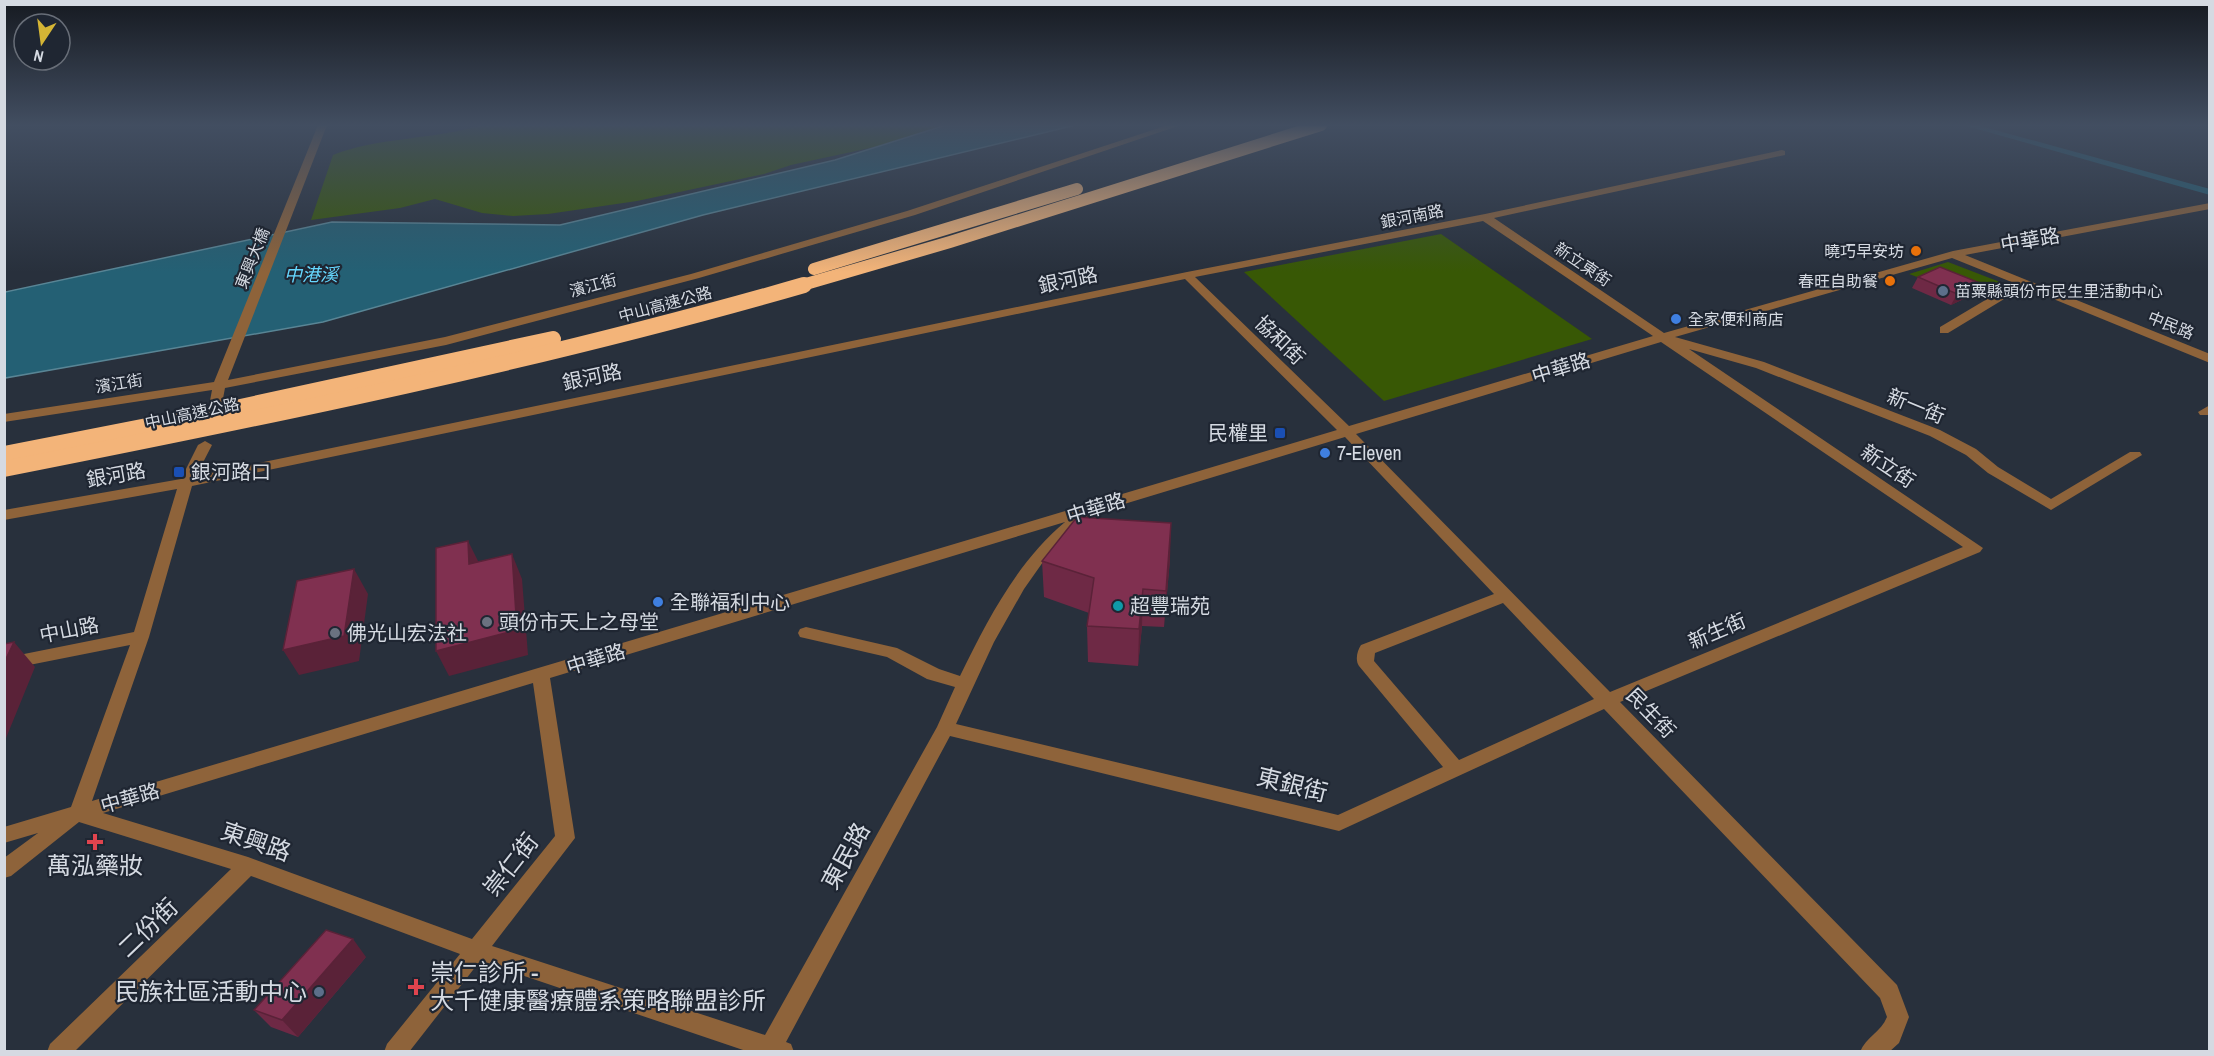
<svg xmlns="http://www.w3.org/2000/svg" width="2214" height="1056" font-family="'Archivo Narrow','Noto Sans TC',sans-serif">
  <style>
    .green { fill: #385805 }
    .water { fill: #246074; stroke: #598595; stroke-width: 1.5 }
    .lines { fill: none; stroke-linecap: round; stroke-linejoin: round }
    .canal { fill: #246074; fill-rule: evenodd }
    .minor { fill: #8e633a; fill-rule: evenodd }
    .highway-bridge-far1 { stroke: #f3b479; stroke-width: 12 }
    .highway-bridge { stroke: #f3b479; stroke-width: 16 }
    .wall { fill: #6e2945 }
    .shaded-wall { fill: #5a2238 }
    .building { fill: #803050; stroke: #5a2238; stroke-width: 1.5 }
    .food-dot { fill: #e8710a; stroke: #1f2632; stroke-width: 2 }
    .service-dot { fill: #5c6f8a; stroke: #1f2632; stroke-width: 2 }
    .shop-dot { fill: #3f7fe0; stroke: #1f2632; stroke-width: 2 }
    .transit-dot { fill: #1a4fb4; stroke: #1f2632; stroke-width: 2 }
    .culture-dot { fill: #0f9aa8; stroke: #1f2632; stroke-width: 2 }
    .worship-dot { fill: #6b7280; stroke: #1f2632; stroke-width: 2 }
    .health-dot { fill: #e0444e; stroke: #1f2632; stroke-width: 2 }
    .labels { text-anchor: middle; stroke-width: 4.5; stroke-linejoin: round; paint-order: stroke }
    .far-street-label { font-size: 16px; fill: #d5dae2; stroke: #1f2632 }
    .far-poi-label { font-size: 16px; fill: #d5dae2; stroke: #1f2632; text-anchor: end }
    .far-water-label { font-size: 18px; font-style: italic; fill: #66d8ff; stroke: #1f2632 }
    .street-label { font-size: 20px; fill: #d5dae2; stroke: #1f2632 }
    .poi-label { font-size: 20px; fill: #d5dae2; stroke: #1f2632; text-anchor: start }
    .near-street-label { font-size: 24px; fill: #d5dae2; stroke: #1f2632 }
    .near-poi-label { font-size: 24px; fill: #d5dae2; stroke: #1f2632 }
  </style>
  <rect width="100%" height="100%" fill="#28303c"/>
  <!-- green -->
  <g class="green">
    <path d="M482,125H960L879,146L791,165L764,174L637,201L548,214L513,216L482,213L435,199L400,208L311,220L333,155C378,137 433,140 482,125Z"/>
    <polygon points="1441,234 1592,339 1384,401 1244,272"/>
    <polygon points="1948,262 2000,282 1974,294 1935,278 1928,281 1909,274"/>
  </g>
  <!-- water -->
  <polygon class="water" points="946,125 1076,125 703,215 323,322 5,378 5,292 332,222 560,225 835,160"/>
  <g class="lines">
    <!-- canal -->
    <polygon class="canal" points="1963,125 1977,125 2210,189 2210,195"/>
    <!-- minor -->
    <g class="minor">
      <polygon points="318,125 327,125 228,380 445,337 691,274 907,211 1168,125 1181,125 915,215 699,278 446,345 225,388 221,409 216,410 209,406 212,390 4,422 4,414 214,382"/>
      <path d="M1782,150L1785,151V155L1494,218L1664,333L1953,251L2210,203V209L1965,255L2210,354V363L2024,287L1948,333H1940V327L2014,283L1952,258L1675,337L1764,362L1940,430L1976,449L1998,467L2051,499L2130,452H2140L2142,455L2051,510L1988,473L1966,455L1930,436L1756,368L1689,349L1983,548L1980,552L1620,702L1897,985L1909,1017L1899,1043L1889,1052H1860C1866,1037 1881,1032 1887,1017L1880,998L1604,709L1339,831L950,736L786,1042L791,1044L794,1052H749L480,961L409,1052H384L387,1044L460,954L251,876L74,1052H47L50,1044L231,869L79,822L11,876L4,878V858L38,833L4,843V827L71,807L130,645L4,670V658L134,632L177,489L4,520V510L181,479L198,445L205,441L212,445L196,476L1187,272L1485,214ZM1483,221L1653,336L1349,426L1195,277ZM1185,279L1337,430L92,801L149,637L192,486ZM1661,342L1963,547L1610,692L1356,434ZM1345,437L1494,594L1361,645C1357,651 1355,660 1359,666L1443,767L1338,815L956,724L994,642L1024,589L1043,562L1088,515ZM1065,522C1017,562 987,621 960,676L939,669L897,648L806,627L800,629L798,633L800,637L887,657L927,679L955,687L937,727L765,1035L492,946L575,838L550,678ZM1503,603L1594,699L1459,760L1374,661L1375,653ZM533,683L555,836L472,939L248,857L103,813Z"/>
      <polygon points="2210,405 2210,415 2200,415 2198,412"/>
    </g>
    <!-- highway-bridge-far1 -->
    <g class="highway-bridge-far1">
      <polyline points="814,269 1077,189"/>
      <polyline points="799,286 950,242 1321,125"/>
    </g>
    <!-- highway-bridge -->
    <g class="highway-bridge">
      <polyline points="4,454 208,414 553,339"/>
      <path d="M4,469C272,416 541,361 804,285"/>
    </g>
  </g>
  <!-- wall -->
  <g class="wall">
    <polygon points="1918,277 1974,294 1951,305 1912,288"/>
    <polygon points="1170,559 1164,627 1142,626 1138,666 1088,662 1087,626 1089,613 1044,597 1042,561"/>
    <polygon points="366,957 298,1037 271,1027 254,1010"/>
  </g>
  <!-- shaded-wall -->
  <g class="shaded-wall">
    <polygon points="1980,283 1974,294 1951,305 1957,294"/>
    <polygon points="1171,523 1170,559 1164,627 1166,591"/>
    <polygon points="468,541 480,565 469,564"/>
    <polygon points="512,554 522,579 528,655 449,676 436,651"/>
    <polygon points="354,569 368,594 359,661 299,675 283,650"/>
    <polygon points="1143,589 1142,626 1138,666 1139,629"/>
    <polygon points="14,642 35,667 4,743 4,663"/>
    <polygon points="353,939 366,957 298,1037 282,1020"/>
  </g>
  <!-- building -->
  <g class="building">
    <polygon points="1940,267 1980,283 1957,294 1918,277"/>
    <polygon points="1077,517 1171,523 1166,591 1143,589 1139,629 1087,626 1094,578 1042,561"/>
    <polygon points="468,541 469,564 512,554 517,630 436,651 436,548"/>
    <polygon points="354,569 344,636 283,650 297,581"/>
    <polygon points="14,642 4,663 4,644"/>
    <polygon points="326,930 353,939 282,1020 254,1010"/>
  </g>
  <!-- sky -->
  <linearGradient id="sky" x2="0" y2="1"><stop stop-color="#161a21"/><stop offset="0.46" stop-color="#424e61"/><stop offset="1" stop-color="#424e61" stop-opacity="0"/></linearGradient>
  <rect width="2214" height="272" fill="url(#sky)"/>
  <!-- markers -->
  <g class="food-dot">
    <circle cx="1916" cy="251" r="6"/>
    <circle cx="1890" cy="281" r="6"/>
  </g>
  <g class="service-dot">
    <circle cx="1943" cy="291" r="6"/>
    <circle cx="319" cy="992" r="6"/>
  </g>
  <g class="shop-dot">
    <circle cx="1676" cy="319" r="6"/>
    <circle cx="1325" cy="453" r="6"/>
    <circle cx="658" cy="602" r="6"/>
  </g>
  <g class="transit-dot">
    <rect x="1274" y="427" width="12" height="12" rx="3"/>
    <rect x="173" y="466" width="12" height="12" rx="3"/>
  </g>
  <circle class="culture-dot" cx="1118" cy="606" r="6"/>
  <g class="worship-dot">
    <circle cx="487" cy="622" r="6"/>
    <circle cx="335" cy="633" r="6"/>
  </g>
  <g class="health-dot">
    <path d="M92 833h6v6h6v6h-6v6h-6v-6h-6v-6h6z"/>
    <path d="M413 978h6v6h6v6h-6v6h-6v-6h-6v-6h6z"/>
  </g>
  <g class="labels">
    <!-- far-street labels -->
    <g class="far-street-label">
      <text transform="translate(1412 216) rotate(-11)" y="6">銀河南路</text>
      <text transform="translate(252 258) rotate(-68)" y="6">東興大橋</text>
      <text transform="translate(1583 264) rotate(34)" y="6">新立東街</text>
      <text transform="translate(593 285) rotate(-15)" y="6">濱江街</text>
      <text transform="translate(665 304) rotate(-15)" y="6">中山高速公路</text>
      <text transform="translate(2171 325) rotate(22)" y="6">中民路</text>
      <text transform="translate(119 383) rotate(-9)" y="6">濱江街</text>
      <text transform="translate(192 413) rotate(-12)" y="6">中山高速公路</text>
    </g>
    <!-- far-poi labels -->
    <g class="far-poi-label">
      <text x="1904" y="257">曉巧早安坊</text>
      <text x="1878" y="287">春旺自助餐</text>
      <text x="1955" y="297" text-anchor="start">苗粟縣頭份巿民生里活動中心</text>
      <text x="1688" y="325" text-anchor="start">全家便利商店</text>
    </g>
    <!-- far-water labels -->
    <g class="far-water-label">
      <text x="311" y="281">中港溪</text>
    </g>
    <!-- street labels -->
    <g class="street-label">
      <text transform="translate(2030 240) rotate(-10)" y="7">中華路</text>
      <text transform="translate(1068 280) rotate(-12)" y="7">銀河路</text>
      <text transform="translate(1280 340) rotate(44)" y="7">協和街</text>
      <text transform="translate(1561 368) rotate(-17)" y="7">中華路</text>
      <text transform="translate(592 377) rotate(-12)" y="7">銀河路</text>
      <text transform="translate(1916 406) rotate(22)" y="7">新一街</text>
      <text transform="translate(1888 466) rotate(34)" y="7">新立街</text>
      <text transform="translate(116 475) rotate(-10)" y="7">銀河路</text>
      <text transform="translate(1096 508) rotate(-17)" y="7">中華路</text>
      <text transform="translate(69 630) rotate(-11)" y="7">中山路</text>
      <text transform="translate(1717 631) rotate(-23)" y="7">新生街</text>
      <text transform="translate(596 659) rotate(-17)" y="7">中華路</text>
      <text transform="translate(1651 713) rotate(46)" y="7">民生街</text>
      <text transform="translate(130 798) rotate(-16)" y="7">中華路</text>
    </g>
    <!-- poi labels -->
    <g class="poi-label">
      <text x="1268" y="440" text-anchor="end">民權里</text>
      <text x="1337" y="460">7-Eleven</text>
      <text x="191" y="479">銀河路口</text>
      <text x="670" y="609">全聯福利中心</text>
      <text x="1130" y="613">超豐瑞苑</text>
      <text x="499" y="629">頭份市天上之母堂</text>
      <text x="347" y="640">佛光山宏法社</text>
    </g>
    <!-- near-street labels -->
    <g class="near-street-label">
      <text transform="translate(1292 785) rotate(14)" y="8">東銀街</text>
      <text transform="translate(256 842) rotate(19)" y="8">東興路</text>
      <text transform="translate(846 856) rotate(-61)" y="8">東民路</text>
      <text transform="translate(511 865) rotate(-52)" y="8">崇仁街</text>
      <text transform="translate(148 928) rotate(-44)" y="8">二份街</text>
    </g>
    <!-- near-poi labels -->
    <g class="near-poi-label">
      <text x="95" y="874">萬泓藥妝</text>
      <text x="430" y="981" text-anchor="start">崇仁診所 -<tspan x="430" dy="28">大千健康醫療體系策略聯盟診所</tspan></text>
      <text x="307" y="1000" text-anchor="end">民族社區活動中心</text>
    </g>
  </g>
  <!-- border -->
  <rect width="2214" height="1056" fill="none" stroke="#d5dae2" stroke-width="12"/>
  <!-- north arrow -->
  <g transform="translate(42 42) rotate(193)"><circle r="28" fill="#1f2632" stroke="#686e78" stroke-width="1.5"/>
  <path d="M0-4.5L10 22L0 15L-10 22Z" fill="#d5b535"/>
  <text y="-9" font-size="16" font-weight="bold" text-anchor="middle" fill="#d5dae2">N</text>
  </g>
</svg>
